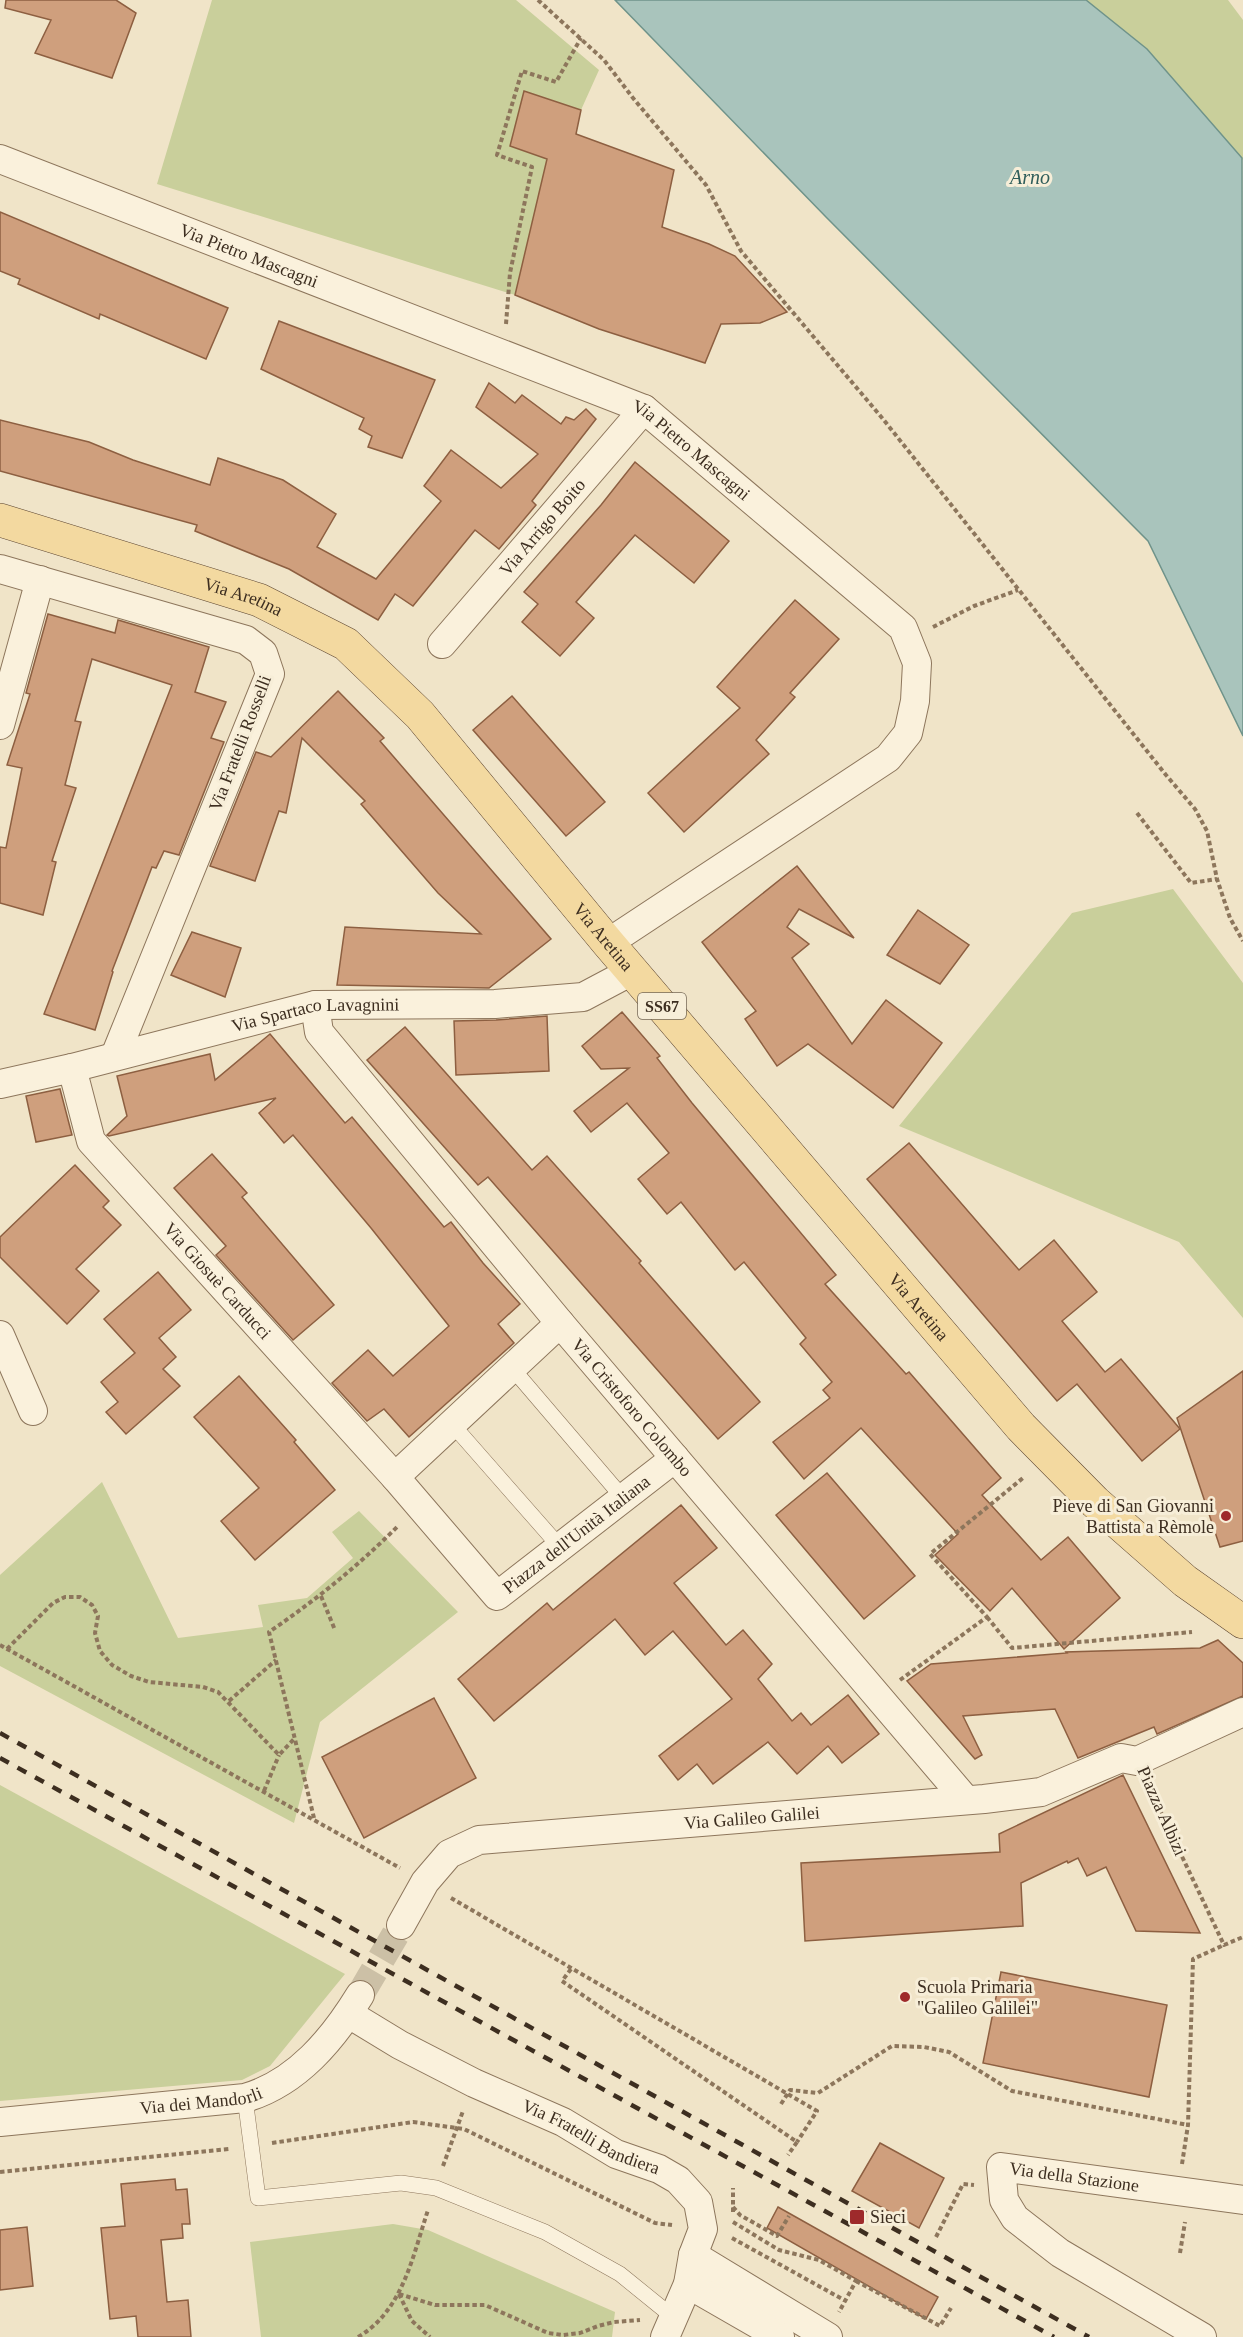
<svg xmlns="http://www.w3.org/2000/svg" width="1243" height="2337" font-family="'Times New Roman',serif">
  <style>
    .green { fill: #c9cf9b }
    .water { fill: #a9c4bc; stroke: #6f938a; stroke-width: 1.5 }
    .building { fill: #cf9f7d; stroke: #8d5f41; stroke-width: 1.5 }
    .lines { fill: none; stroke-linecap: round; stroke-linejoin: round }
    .minor-tunnel { stroke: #ccc0a6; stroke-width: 28; stroke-dasharray: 28 14; stroke-linecap: butt }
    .service-casing { stroke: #8d765c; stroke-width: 16 }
    .minor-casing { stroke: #8d765c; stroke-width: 30 }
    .primary-casing { stroke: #5b4430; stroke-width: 34 }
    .path { stroke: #8d765c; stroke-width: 4; stroke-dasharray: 4.5 3; stroke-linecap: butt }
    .service { stroke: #faf1dc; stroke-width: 15 }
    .minor { stroke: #faf1dc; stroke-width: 28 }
    .primary { stroke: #f3d9a0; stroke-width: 33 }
    .rail { stroke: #3d2e20; stroke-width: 4.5; stroke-dasharray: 10 10; stroke-linecap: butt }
    .poi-dot { fill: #9e2a2b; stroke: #f7eed8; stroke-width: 2 }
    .labels { text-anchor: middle; stroke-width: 6; stroke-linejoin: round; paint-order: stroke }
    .shield { fill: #f7eed8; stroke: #756857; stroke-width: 1.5 }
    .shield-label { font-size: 16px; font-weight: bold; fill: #3d2e20 }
    .street-label { font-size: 18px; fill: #3d2e20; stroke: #f7eed8 }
    .poi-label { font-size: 18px; fill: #3d2e20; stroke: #f7eed8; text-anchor: start }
    .water-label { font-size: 20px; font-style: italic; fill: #2f5d5a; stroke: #f7eed8 }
  </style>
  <rect width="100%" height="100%" fill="#f0e4c8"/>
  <!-- green -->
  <g class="green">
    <polygon points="212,0 516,0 599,70 581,110 524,92 510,146 547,159 515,295 157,184"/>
    <polygon points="1086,0 1228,0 1243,20 1243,160 1147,49"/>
    <polygon points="1173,889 1243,983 1243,1318 1179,1242 899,1126 1072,913"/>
    <polygon points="102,1482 178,1638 263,1627 258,1605 307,1598 353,1558 332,1532 359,1511 458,1612 320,1722 294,1823 0,1666 0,1575"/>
    <polygon points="0,1785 345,1974 270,2066 242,2080 0,2101"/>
    <polygon points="393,2224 428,2230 615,2312 612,2337 261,2337 250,2242"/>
  </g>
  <!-- water -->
  <polygon class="water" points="615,0 1086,0 1147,49 1242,158 1243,736 1148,541 826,217"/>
  <!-- building -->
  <g class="building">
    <polygon points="6,0 116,0 136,13 112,78 35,53 51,20 5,8"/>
    <polygon points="524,91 581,110 576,134 674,170 662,227 709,244 735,256 787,312 760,323 721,324 705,363 599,329 515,295 547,159 510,146"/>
    <polygon points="0,212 228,308 206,359 100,314 99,319 18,284 20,279 0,271"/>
    <polygon points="279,321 435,380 402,458 368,447 372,436 359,429 364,418 261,369"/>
    <polygon points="489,383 515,403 522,395 561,424 566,417 574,420 586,409 596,419 532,501 536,505 499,549 475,530 413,606 395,594 378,620 289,569 195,531 197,525 0,471 0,420 89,442 133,460 210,485 218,458 283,480 336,514 317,547 376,579 441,501 424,486 451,450 501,488 538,454 476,407"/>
    <polygon points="635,462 729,541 694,583 635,535 576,602 594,618 560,656 522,622 538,604 524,592 601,505"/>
    <polygon points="795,600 839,639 790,693 795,697 756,740 769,754 684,832 648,793 740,708 717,687"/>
    <polygon points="48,614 115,633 118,620 209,647 195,692 226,702 211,738 224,742 179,855 164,851 156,868 152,867 112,971 113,972 95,1030 44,1014 172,685 92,659 75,721 81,722 65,785 76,788 52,861 56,862 43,915 0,903 0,847 6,848 22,768 7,765 30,694 26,693"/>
    <polygon points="338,691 384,738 380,741 551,939 489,988 337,985 345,927 481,934 438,893 361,804 365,801 302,738 286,813 279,811 255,881 210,866 256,752 271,757"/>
    <polygon points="512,696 605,802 566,836 473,730"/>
    <polygon points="797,866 854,938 799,909 787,927 809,944 792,958 852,1044 886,1000 942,1043 893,1108 808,1044 777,1066 745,1019 756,1011 702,942"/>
    <polygon points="918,910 969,945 940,984 887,955"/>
    <polygon points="192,932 241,948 225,997 171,975"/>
    <polygon points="622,1012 660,1056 657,1058 692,1103 836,1275 825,1284 906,1374 909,1372 1001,1478 982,1495 1041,1560 1068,1537 1120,1598 1064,1649 1012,1588 990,1611 935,1555 958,1534 861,1428 804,1479 773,1442 830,1398 823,1390 832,1382 800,1344 806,1338 744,1262 735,1270 681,1202 667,1214 638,1179 669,1153 627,1103 591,1132 574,1111 629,1068 601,1069 582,1046"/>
    <polygon points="547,1016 549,1071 456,1075 454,1021 496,1020"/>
    <polygon points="405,1027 532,1170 547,1156 641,1261 639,1263 760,1402 718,1439 488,1177 478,1185 367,1060"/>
    <polygon points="270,1034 345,1123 352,1117 444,1227 451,1222 483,1263 520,1304 498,1324 514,1343 409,1437 384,1409 367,1421 332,1383 368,1350 393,1376 449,1326 371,1228 293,1135 284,1143 259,1113 276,1098 109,1136 107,1135 127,1116 117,1076 210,1054 215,1080"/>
    <polygon points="60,1089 72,1135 36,1142 26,1096"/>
    <polygon points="909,1143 1019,1270 1054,1240 1097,1292 1062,1321 1105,1372 1121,1359 1180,1429 1142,1461 1077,1384 1057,1401 867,1179"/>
    <polygon points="212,1154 247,1193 242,1197 334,1305 293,1340 216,1255 226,1246 174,1188"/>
    <polygon points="75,1165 109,1201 103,1207 121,1225 76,1269 99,1291 67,1324 0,1257 0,1237"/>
    <polygon points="158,1272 191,1310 159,1338 176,1357 163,1369 180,1386 126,1434 106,1412 118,1402 101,1382 135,1353 104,1319"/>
    <polygon points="1243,1371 1243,1541 1220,1547 1177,1418"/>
    <polygon points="239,1376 296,1440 294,1442 335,1490 255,1560 221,1521 259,1488 194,1417"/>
    <polygon points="827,1473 915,1576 864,1619 776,1515"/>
    <polygon points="681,1505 717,1548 674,1583 726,1645 743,1630 772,1664 758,1679 792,1721 801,1713 811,1725 848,1695 879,1734 842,1763 828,1746 797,1774 768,1742 713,1784 697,1764 678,1780 659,1756 732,1699 673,1631 645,1655 615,1619 494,1721 458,1679 547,1603 553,1610"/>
    <polygon points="1218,1640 1243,1663 1243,1696 1157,1734 1154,1727 1078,1758 1055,1709 963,1716 982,1755 975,1759 907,1681 931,1664 1067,1653 1066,1652 1200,1648"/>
    <polygon points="434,1698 476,1778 364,1838 322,1757"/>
    <polygon points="1123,1775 1200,1933 1136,1931 1106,1867 1087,1876 1078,1858 1068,1863 1067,1861 1021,1883 1023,1926 805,1941 801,1863 1000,1852 999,1834"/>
    <polygon points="1001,1972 1167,2005 1149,2097 983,2063"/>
    <polygon points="880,2143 944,2178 919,2228 852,2191"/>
    <polygon points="175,2179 176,2190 187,2189 190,2224 182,2224 183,2238 161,2240 167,2302 188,2300 191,2337 138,2337 136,2316 110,2319 101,2228 125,2226 121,2184"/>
    <polygon points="778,2207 938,2297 926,2319 767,2228"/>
    <polygon points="27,2227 33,2286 0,2290 0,2230"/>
  </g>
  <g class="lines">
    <!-- minor-tunnel -->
    <polyline class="minor-tunnel" points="360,1995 401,1925"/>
    <defs>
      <g id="service">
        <polyline points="512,1368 624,1499"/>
        <polyline points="452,1424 560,1547"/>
        <polyline points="245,2098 258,2198 401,2183 436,2188 545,2232 620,2274 673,2317"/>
      </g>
      <g id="minor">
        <path id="s1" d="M0,159L644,409L903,628L917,663L915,701L908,733L888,758L608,943"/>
        <polyline points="0,569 246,640 263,653 270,674 115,1056"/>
        <path id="s2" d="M442,644L644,409"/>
        <polyline points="0,725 40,580"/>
        <path id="s3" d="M315,1005L319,1032L560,1323L966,1800"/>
        <path id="s4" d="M72,1068L91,1141L395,1477"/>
        <path id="s5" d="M0,1084L72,1068L315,1005L495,1004L583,997L632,971"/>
        <path id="s6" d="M560,1323L395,1477L497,1596L675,1458"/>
        <polyline points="0,1335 33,1411"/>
        <path id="s7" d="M401,1925L425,1882L449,1854L479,1840L984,1799L1041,1792L1121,1758L1137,1761L1243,1712"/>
        <path id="s8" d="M349,2014L400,2045L474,2083L563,2122L616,2154L659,2169L678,2180L698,2202L703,2229L693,2255L688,2284L665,2337"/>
        <path id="s9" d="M0,2122L245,2098C297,2083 333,2039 360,1995"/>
        <polyline points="693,2255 828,2337"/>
        <polyline points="688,2284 780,2337"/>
        <path id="s10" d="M1202,2337L1060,2253L1015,2218L1004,2200L1001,2167L1243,2200"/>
      </g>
      <g id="primary">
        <path id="s11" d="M0,520L259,600L346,644L420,715L608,943L1021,1427L1095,1502L1185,1581L1243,1622"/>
      </g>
    </defs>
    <!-- service casing -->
    <use href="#service" class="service-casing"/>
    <!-- minor casing -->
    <use href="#minor" class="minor-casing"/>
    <!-- primary casing -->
    <use href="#primary" class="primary-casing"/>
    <!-- path -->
    <g class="path">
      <polyline points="538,0 604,60 633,98 706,185 741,251 883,419 1166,775 1195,809 1207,831 1217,879 1230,918 1243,941"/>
      <polyline points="506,324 510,273 532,167 497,155 522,71 556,82 581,38"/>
      <polyline points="933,627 974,606 1018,590"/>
      <polyline points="1137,813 1191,883 1217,879"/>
      <polyline points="321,1596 335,1630"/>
      <polyline points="987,1617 1012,1648 1192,1632"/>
      <polyline points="0,1645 400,1868"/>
      <polyline points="7,1649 53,1603 65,1597 80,1597 92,1605 98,1616 95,1633 100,1651 112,1665 131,1676 149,1682 203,1687 218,1692 279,1755 295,1738"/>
      <polyline points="900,1680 987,1617 930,1554 1023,1478"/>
      <polyline points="229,1701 276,1660"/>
      <polyline points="1150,1789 1224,1945 1243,1937"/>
      <polyline points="264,1791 279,1755"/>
      <path d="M314,1818L269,1632C316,1600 358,1566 398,1526"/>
      <polyline points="451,1898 817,2111 797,2142"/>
      <polyline points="571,1969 562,1981 797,2142 788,2155"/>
      <polyline points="781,2104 790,2090 818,2093 892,2046 924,2047 949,2052 1012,2091 1188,2125"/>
      <polyline points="272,2143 413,2122 464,2129 655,2223 672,2225"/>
      <polyline points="1182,2164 1188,2125 1193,1959 1224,1945"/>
      <polyline points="443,2166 463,2111"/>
      <polyline points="0,2172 229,2149"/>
      <polyline points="733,2207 740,2215 777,2236 789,2216"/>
      <polyline points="733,2212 733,2188"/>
      <polyline points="733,2222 779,2250 819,2260 856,2281 839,2312"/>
      <polyline points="936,2237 963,2184 974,2185"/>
      <polyline points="732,2238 844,2300"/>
      <polyline points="1180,2253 1185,2222"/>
      <polyline points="856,2281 940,2326 951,2308"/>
      <polyline points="399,2294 435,2305 485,2305 548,2333 563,2335 580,2333 598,2326 614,2322 640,2320"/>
      <polyline points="399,2294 412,2321 430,2337"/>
      <path d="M358,2337C403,2311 413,2255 428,2210"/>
    </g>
    <!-- service -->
    <use href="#service" class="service"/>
    <!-- minor -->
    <use href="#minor" class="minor"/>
    <!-- primary -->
    <use href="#primary" class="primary"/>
    <!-- rail -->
    <g class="rail">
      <polyline points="0,1733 1089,2337"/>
      <polyline points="0,1758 1054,2337"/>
    </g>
  </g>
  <!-- markers -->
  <g class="poi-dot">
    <circle cx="1226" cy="1516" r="6"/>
    <circle cx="905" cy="1997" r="6"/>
    <rect x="849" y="2209" width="16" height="16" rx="3"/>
  </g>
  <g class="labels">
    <!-- shield labels -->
    <rect class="shield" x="638" y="993" width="48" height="26" rx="4.5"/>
    <g class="shield-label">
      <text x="662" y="1012">SS67</text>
    </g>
    <!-- street labels -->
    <g class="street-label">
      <text dy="6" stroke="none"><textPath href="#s1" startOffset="267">Via Pietro Mascagni</textPath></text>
      <text dy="6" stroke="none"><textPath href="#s1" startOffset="753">Via Pietro Mascagni</textPath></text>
      <text dy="6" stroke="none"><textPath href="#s2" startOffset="154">Via Arrigo Boito</textPath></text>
      <text dy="6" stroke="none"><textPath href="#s11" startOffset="255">Via Aretina</textPath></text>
      <text transform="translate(240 743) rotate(-69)" y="6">Via Fratelli Rosselli</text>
      <text dy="6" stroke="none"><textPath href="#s11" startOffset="759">Via Aretina</textPath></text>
      <text dy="6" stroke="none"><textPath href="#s5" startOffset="324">Via Spartaco Lavagnini</textPath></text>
      <text dy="6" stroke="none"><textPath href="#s4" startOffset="264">Via Giosuè Carducci</textPath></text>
      <text dy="6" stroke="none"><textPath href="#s11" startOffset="1245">Via Aretina</textPath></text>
      <text dy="6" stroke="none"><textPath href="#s3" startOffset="516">Via Cristoforo Colombo</textPath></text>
      <text dy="6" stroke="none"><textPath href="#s6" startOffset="483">Piazza dell'Unità Italiana</textPath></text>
      <text transform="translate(1162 1811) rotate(66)" y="6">Piazza Albizi</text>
      <text dy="6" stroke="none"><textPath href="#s7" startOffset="393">Via Galileo Galilei</textPath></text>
      <text dy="6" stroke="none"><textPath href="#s9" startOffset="202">Via dei Mandorli</textPath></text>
      <text dy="6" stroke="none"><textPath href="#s8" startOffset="272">Via Fratelli Bandiera</textPath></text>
      <text dy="6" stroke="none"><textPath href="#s10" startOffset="350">Via della Stazione</textPath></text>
    </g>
    <!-- poi labels -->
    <g class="poi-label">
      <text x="1214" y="1512" text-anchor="end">Pieve di San Giovanni<tspan x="1214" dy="21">Battista a Rèmole</tspan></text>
      <text x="917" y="1993">Scuola Primaria<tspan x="917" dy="21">"Galileo Galilei"</tspan></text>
      <text x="870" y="2223">Sieci</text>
    </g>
    <!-- water labels -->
    <g class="water-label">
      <text x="1030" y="184">Arno</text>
    </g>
  </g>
</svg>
